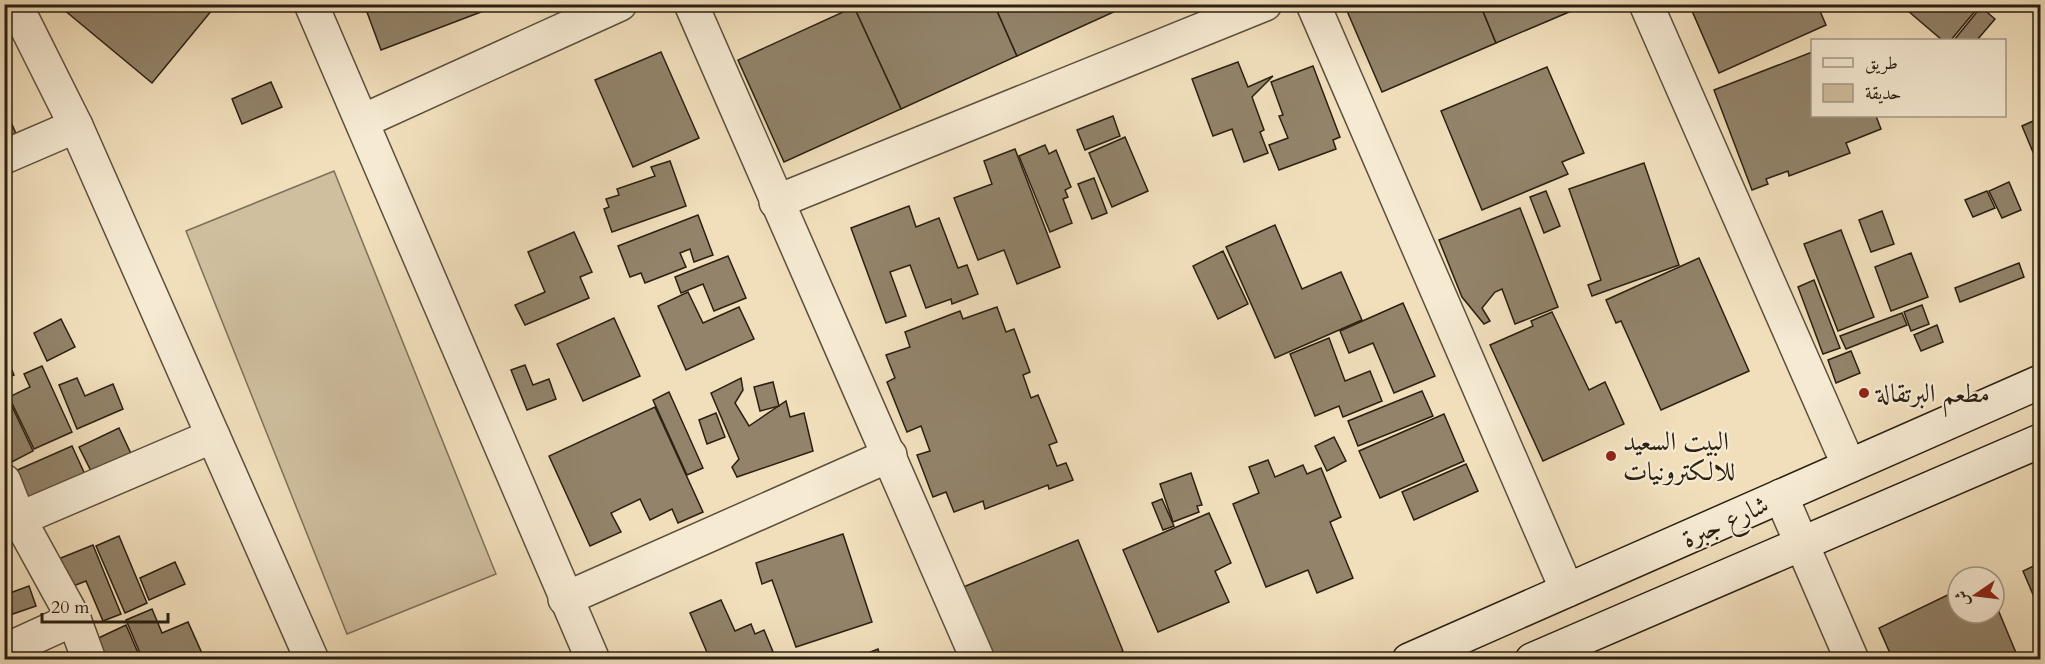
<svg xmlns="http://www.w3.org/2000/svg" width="2045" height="664" font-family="Cardo,Amiri,serif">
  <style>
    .green { fill: #cfbf9f; stroke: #7d7058; stroke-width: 1.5 }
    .building { fill: #92836a; stroke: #2b2012; stroke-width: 1.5 }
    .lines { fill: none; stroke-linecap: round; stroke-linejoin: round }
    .street-casing { stroke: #5c503c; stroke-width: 36 }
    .secondary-casing { stroke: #2b2012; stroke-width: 36 }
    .street { stroke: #f6ead3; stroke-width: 33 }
    .secondary { stroke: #f6ead3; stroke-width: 33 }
    .poi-dot { fill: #8f2418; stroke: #f6ead3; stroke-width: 2 }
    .labels { text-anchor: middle; stroke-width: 4.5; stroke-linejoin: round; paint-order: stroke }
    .poi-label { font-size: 26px; fill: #2b2012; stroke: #f6ead3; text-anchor: start }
    .street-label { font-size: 26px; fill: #2b2012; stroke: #f6ead3 }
  </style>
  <rect width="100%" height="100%" fill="#f1dfbc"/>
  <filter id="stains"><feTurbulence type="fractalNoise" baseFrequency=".00333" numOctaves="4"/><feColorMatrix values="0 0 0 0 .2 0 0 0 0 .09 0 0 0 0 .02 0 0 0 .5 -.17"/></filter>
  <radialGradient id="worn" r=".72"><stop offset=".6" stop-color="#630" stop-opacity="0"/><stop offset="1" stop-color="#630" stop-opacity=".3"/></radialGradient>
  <!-- green -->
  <polygon class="green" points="334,171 496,574 347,634 186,231"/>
  <!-- building -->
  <g class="building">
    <polygon points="57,4 217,4 152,83"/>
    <polygon points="364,4 502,4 381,50"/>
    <polygon points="860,4 994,4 1017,56 901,109 854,7"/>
    <polygon points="994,4 1131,4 1017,56"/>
    <polygon points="1344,4 1480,4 1496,43 1382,92"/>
    <polygon points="1480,4 1588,4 1496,43"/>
    <polygon points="1689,4 1817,4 1826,25 1719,73"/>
    <polygon points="1913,4 1981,4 1951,40 1942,40 1908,11"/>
    <polygon points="854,7 901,109 784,162 738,60"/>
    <polygon points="1981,7 1995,19 1977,40 1954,40"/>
    <polygon points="661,52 699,138 633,167 595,80"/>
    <polygon points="1812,52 1812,116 1876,116 1881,129 1846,143 1850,153 1789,176 1788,171 1766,179 1768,184 1752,190 1714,90"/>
    <polygon points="1238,62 1248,87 1273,76 1252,97 1264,130 1260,132 1268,153 1244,162 1232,129 1213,136 1192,79"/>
    <polygon points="1313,66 1340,137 1333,140 1336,149 1279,170 1269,145 1288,138 1279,116 1283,115 1271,82"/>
    <polygon points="1547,67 1584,153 1562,162 1568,174 1482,210 1441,111"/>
    <polygon points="271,82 282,107 242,124 232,99"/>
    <polygon points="4,106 17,136 4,142"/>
    <polygon points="1113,116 1120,136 1085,150 1077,130"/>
    <polygon points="2040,118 2040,169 2022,126"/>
    <polygon points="1125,137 1148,191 1112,207 1089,153"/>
    <polygon points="1045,145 1049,154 1056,150 1071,187 1065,190 1068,197 1063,199 1072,223 1050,232 1019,156"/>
    <polygon points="1015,149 1060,267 1017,284 1004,250 978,260 954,198 992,184 984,161"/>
    <polygon points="670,161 686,206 612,232 604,209 609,207 606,199 619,195 617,189 655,176 651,167"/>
    <polygon points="1644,163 1679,265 1592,296 1588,285 1601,280 1569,189"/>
    <polygon points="1094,178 1107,213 1092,219 1078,184"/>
    <polygon points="2009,182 2021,210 2002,218 1989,191"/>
    <polygon points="1546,191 1560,226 1544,233 1530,197"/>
    <polygon points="1987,191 1995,208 1973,217 1965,200"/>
    <polygon points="909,206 916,227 939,218 958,268 967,265 978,294 952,304 951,299 926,308 910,265 890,272 906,316 886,323 851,228"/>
    <polygon points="1520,208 1558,307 1515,324 1502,289 1495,292 1482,308 1490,321 1484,324 1462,297 1439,240"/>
    <polygon points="1882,211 1894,244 1871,252 1859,220"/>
    <polygon points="698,215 713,255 694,262 690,249 680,253 686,267 645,283 641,273 630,277 618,246"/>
    <polygon points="1275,225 1302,289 1341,272 1362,320 1275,358 1226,247"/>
    <polygon points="1841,230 1874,317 1838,331 1804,244"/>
    <polygon points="574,232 592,272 580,277 589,298 525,325 515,305 545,292 528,252"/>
    <polygon points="1223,251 1248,304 1218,319 1193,266"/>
    <polygon points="1911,253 1928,297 1891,311 1875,267"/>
    <polygon points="728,256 746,298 714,311 703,284 681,293 675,277"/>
    <polygon points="1699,258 1749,371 1661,410 1621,321 1616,323 1606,300"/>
    <polygon points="2019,263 2024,277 1960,302 1955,288"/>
    <polygon points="1814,280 1840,348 1823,354 1798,287"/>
    <polygon points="688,292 703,323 739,307 754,339 686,370 658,306"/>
    <polygon points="1403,303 1435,376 1394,393 1373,343 1349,353 1340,331"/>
    <polygon points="1922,305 1929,324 1911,331 1904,312"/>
    <polygon points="997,307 1006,332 1014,329 1030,372 1023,375 1031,398 1038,395 1057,442 1049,445 1057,466 1066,463 1073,480 1049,489 1048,485 985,509 983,501 954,512 946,492 933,497 917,455 930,451 921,426 907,432 887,382 895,378 886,355 910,347 905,332 960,311 963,319"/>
    <polygon points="1552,312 1589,390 1605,382 1624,424 1543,461 1490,345 1533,326 1531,321"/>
    <polygon points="1902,313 1907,325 1846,349 1840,336"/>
    <polygon points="614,318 640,376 583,401 557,344"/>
    <polygon points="61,319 75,347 47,361 34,333"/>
    <polygon points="1937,325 1943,342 1921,351 1914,335"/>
    <polygon points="1329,338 1345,381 1370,371 1382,401 1343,417 1339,406 1315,416 1290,354"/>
    <polygon points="4,350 14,375 4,379"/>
    <polygon points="1851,351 1860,373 1836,383 1828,360"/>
    <polygon points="525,365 533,385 549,379 556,399 527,410 511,370"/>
    <polygon points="42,366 72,432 34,449 9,397 30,387 24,374"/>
    <polygon points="77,378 85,396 113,384 123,409 77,429 59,385"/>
    <polygon points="741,378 743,390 735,403 749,426 786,401 790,417 804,413 813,451 737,477 732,467 739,459 711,393"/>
    <polygon points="773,382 779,406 760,411 754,387"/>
    <polygon points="1422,391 1433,416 1358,446 1348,421"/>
    <polygon points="669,392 703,468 687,475 653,400"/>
    <polygon points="9,400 33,451 8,464 4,457 4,402"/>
    <polygon points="655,407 703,512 678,523 672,509 650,520 640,499 611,513 621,532 590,546 549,456"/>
    <polygon points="716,413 725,437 707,444 699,420"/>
    <polygon points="1444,414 1464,461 1380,498 1359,451"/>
    <polygon points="119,428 133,458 94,477 79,447"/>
    <polygon points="1334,437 1346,461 1327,471 1315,446"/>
    <polygon points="72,446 87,479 28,506 13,472"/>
    <polygon points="1268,460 1275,477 1303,465 1307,474 1321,468 1341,517 1330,522 1353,578 1317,593 1308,570 1266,587 1233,504 1259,493 1249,467"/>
    <polygon points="1466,464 1478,491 1414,520 1402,492"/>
    <polygon points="1191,473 1202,505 1197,506 1199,512 1173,522 1160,484"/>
    <polygon points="1162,499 1174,526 1163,530 1152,503"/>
    <polygon points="1209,513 1231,563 1215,571 1229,602 1158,632 1123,550"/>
    <polygon points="843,534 872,622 796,647 772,580 762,584 756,563"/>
    <polygon points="119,536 147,603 125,613 96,546"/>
    <polygon points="1078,540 1123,651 1103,660 990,660 961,588"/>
    <polygon points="93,545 121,614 103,621 86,581 63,590 51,562"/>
    <polygon points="175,562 185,584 149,600 140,578"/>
    <polygon points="2040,563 2040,611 2023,571"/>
    <polygon points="4,578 10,593 29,586 36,606 7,616 4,609"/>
    <polygon points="1958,590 1958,613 1994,613 1994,600 2019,660 1893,660 1879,628"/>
    <polygon points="721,600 735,631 751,624 755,634 764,630 776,659 704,660 709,657 690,613"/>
    <polygon points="152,609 162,633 188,622 205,660 143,660 126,620"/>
    <polygon points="126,625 141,660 97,660 90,642"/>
    <polygon points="878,649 881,660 850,660"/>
  </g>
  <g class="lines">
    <defs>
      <g id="street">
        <polyline points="15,4 76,126 312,660"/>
        <polyline points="311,4 593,660"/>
        <path d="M691,4C785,223 884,441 978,660"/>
        <polyline points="1313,4 1567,590"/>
        <polyline points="1646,4 1849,466"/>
        <polyline points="363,121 620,4"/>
        <polyline points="4,157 76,126"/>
        <polyline points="776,202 1265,4"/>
        <polyline points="4,481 19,519 74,619 89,660"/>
        <polyline points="1781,496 1852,660"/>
        <polyline points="19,519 213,436"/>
        <polyline points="565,599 890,455"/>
        <polyline points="4,651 74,619"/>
      </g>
      <g id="secondary">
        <polyline points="1409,660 2040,382"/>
        <polyline points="1532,660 2040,441"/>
      </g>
    </defs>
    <!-- street casing -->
    <use href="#street" class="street-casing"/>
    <!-- secondary casing -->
    <use href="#secondary" class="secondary-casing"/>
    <!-- street -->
    <use href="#street" class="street"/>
    <!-- secondary -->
    <use href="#secondary" class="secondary"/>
  </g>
  <!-- markers -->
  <g class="poi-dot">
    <circle cx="1864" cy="393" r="6"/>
    <circle cx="1611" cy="456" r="6"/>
  </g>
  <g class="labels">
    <!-- poi labels -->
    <g class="poi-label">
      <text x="1876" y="402">مطعم البرتقالة</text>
      <text x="1623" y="450">البيت السعيد<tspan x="1623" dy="30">للالكترونيات</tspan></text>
    </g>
    <!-- street labels -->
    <g class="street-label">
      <text transform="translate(1725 521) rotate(-24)" y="9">شارع جبرة</text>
    </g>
  </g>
  <!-- margin -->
  <rect width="2045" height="664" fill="none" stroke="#f1dfbc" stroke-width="24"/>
  <rect x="6" y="6" width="2033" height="652" fill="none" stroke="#2b2012" stroke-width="3"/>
  <rect x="12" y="12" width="2021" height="640" fill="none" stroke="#2b2012" stroke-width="1.5"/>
  <!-- legend -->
  <rect x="1811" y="39" width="195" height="78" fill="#f6ead3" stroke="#a59986" stroke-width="1.5"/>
  <rect x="1823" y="58" width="30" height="9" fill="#f6ead3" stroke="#a59986" stroke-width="1.5"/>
  <text x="1865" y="69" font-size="18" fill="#2b2012">طريق</text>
  <rect x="1823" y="84" width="30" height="18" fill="#cfbf9f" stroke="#a59986" stroke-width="1.5"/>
  <text x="1865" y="99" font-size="18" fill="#2b2012">حديقة</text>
  <!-- north arrow -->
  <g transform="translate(1976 595) rotate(256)"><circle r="28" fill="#f6ead3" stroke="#a59986" stroke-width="1.5"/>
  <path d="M0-4.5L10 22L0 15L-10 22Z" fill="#8f2418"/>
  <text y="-9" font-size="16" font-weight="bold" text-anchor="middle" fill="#2b2012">ش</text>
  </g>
  <!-- scale -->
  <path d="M42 613v9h126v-9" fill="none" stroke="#2b2012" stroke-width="3"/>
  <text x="51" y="613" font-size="18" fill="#2b2012" stroke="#f6ead3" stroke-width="4.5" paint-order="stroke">20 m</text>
  <rect width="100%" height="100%" filter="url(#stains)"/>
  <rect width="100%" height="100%" fill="url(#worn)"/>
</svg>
